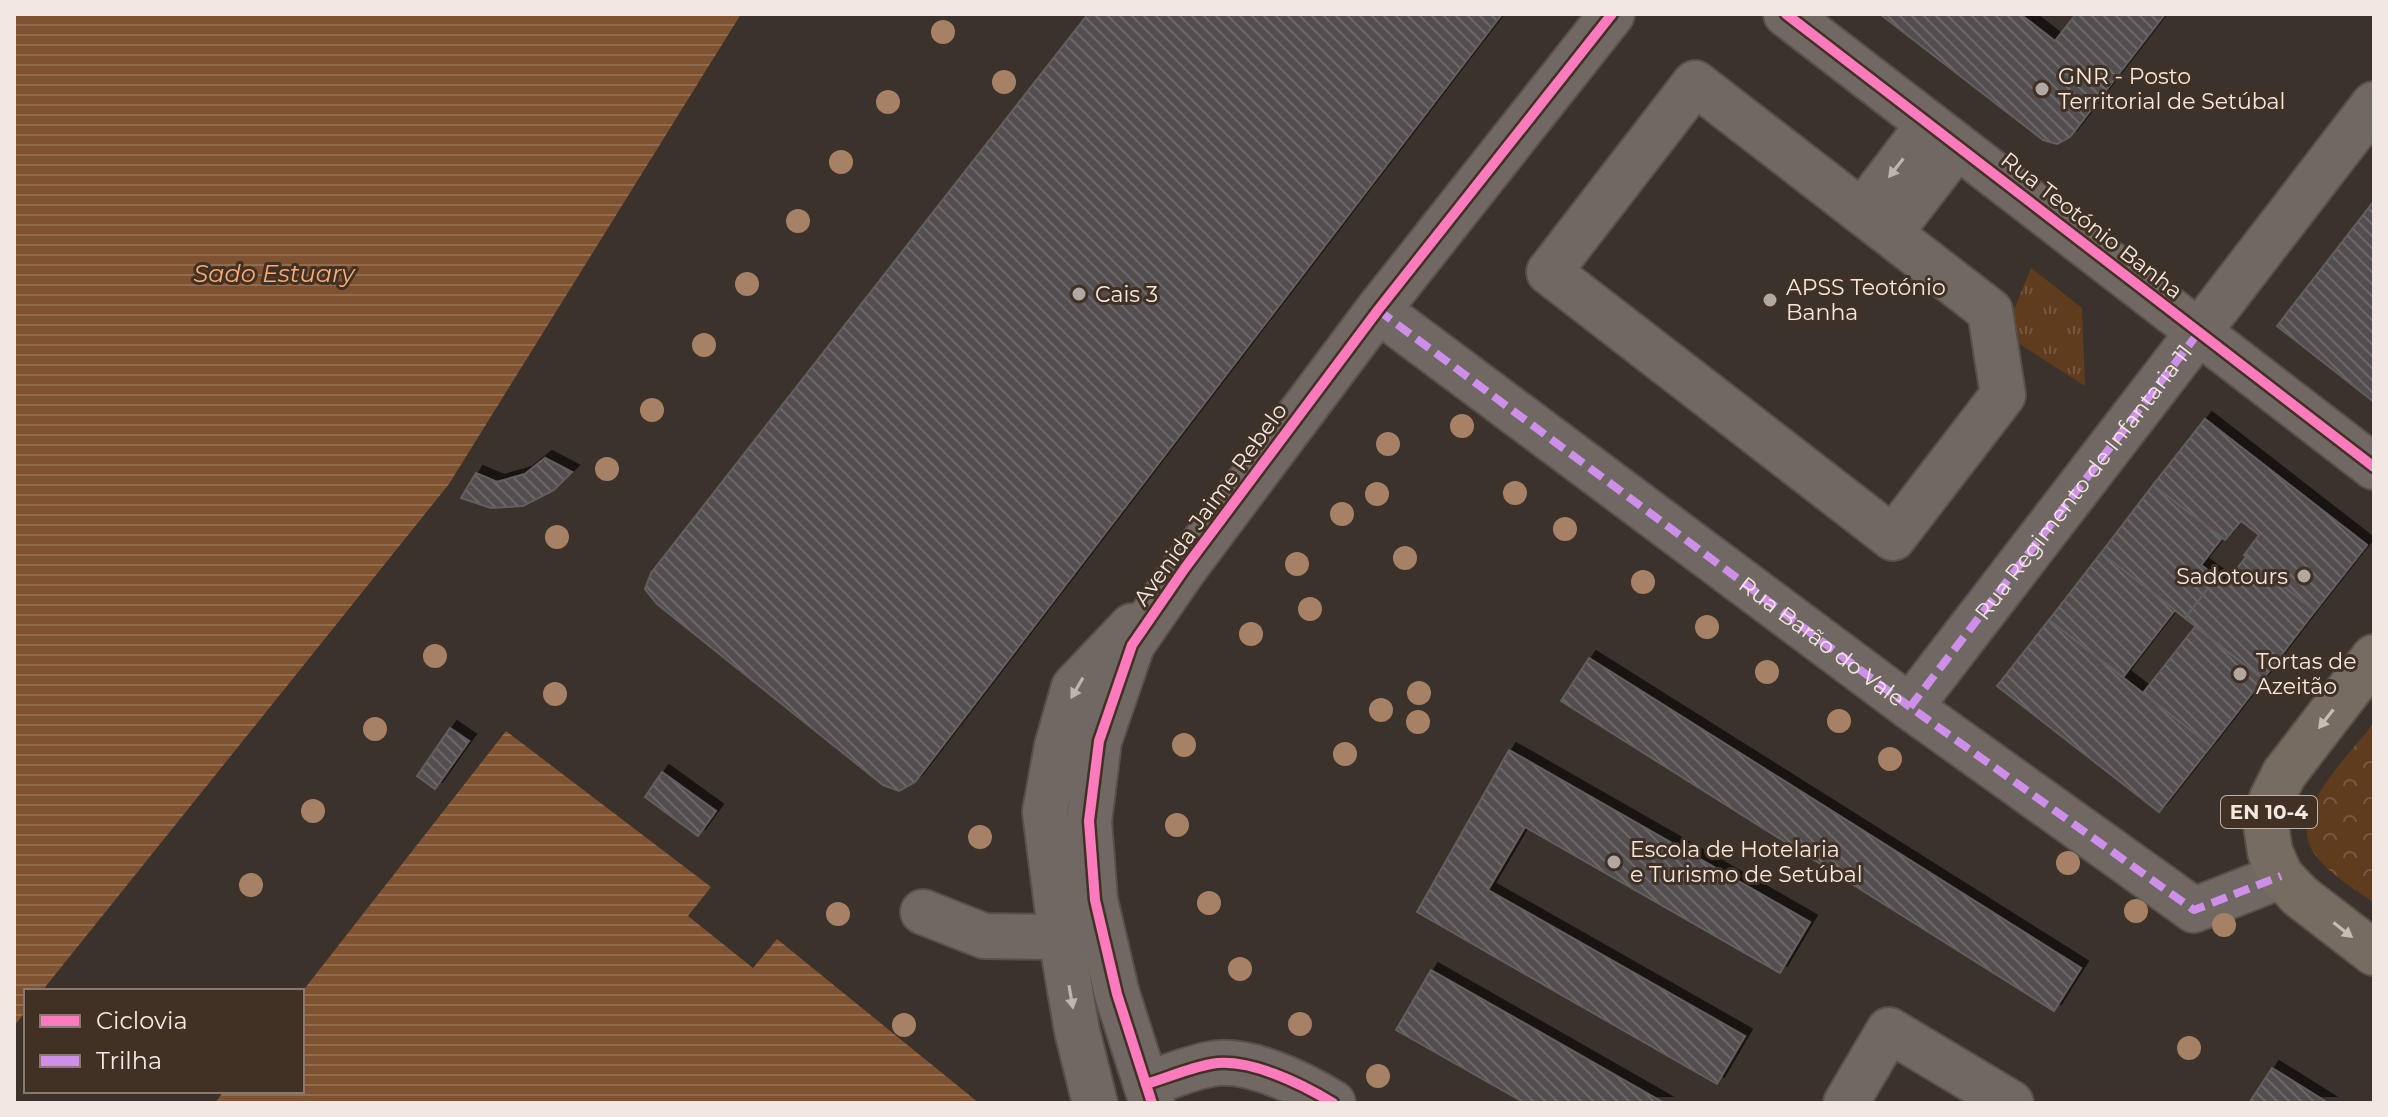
<svg xmlns="http://www.w3.org/2000/svg" width="2388" height="1117" font-family="Montserrat,sans-serif">
  <style>
    .grass { fill: url(#grass-tufts) }
    .park { fill: url(#park-crowns) }
    .water { fill: url(#water-rules) }
    .building { fill: url(#building-back-hatch); stroke: #625f60; stroke-width: 2; filter: url(#shadow) }
    .lines { fill: none; stroke-linecap: round; stroke-linejoin: round }
    .minor-casing { stroke: #58504a; stroke-width: 48 }
    .major-casing { stroke: #58504a; stroke-width: 48 }
    .minor { stroke: #706862; stroke-width: 44 }
    .major { stroke: #776c62; stroke-width: 44 }
    .quiet { stroke: #ce8fe9; stroke-width: 8; stroke-dasharray: 16 8; stroke-linecap: butt }
    .cycleway-casing { stroke: #413125; stroke-width: 15 }
    .cycleway { stroke: #fd7abc; stroke-width: 10 }
    .tree { fill: #a68166 }
    .oneway { fill: #bfb5ae }
    .oneway2 { fill: #c8bdb5 }
    .poi-dot { fill: #b3a8a1; stroke: #413125; stroke-width: 3 }
    .labels { text-anchor: middle; stroke-width: 6; stroke-linejoin: round; paint-order: stroke }
    .shield { fill: #413125; stroke: #beb1a9; stroke-width: 2 }
    .shield-label { font-size: 20px; font-weight: bold; fill: #f3e8e1 }
    .poi-label { font-size: 22px; fill: #f3e8e1; stroke: #413125; text-anchor: start }
    .street-label { font-size: 22px; fill: #f3e8e1; stroke: #413125 }
    .water-label { font-size: 24px; font-style: italic; fill: #f7ac76; stroke: #413125 }
  </style>
  <defs>
    <pattern id="grass-tufts" width="24" height="20" patternUnits="userSpaceOnUse" patternTransform="scale(2)"><rect width="24" height="20" fill="#603c1f"/><path d="M3 7l-1-3M5 7V3M7 7l1-3M15 17l-1-3M17 17v-4M19 17l1-3" fill="none" stroke="#77583f"/></pattern>
    <pattern id="park-crowns" width="20" height="18" patternUnits="userSpaceOnUse" patternTransform="scale(2)"><rect width="20" height="18" fill="#603c1f"/><path d="M2 6a3 3 0 1 1 6 0M12 15a3 3 0 1 1 6 0" fill="none" stroke="#77583f"/></pattern>
    <pattern id="water-rules" width="6" height="5" patternUnits="userSpaceOnUse" patternTransform="scale(2)"><rect width="6" height="5" fill="#7f5331"/><path d="M0 2.5h6" fill="none" stroke="#926c4f"/></pattern>
    <pattern id="building-back-hatch" width="6" height="6" patternUnits="userSpaceOnUse" patternTransform="scale(2)"><rect width="6" height="6" fill="#524e4f"/><path d="M-1 5l2 2M0 0l6 6M5-1l2 2" fill="none" stroke="#6b6868"/></pattern>
    <filter id="shadow"><feDropShadow dx="7" dy="-7" stdDeviation="0" flood-color="#0009"/></filter>
  </defs>
  <rect width="100%" height="100%" fill="#3b322b"/>
  <!-- grass -->
  <polygon class="grass" points="2031,268 2082,308 2085,386 2004,334"/>
  <!-- park -->
  <path class="park" d="M2374,723V903C2354,888 2325,872 2312,850C2289,811 2351,753 2374,723Z"/>
  <!-- water -->
  <g class="water">
    <polygon points="14,14 741,14 449,484 42,991 26,991 26,1011 14,1026"/>
    <polygon points="506,731 711,887 688,916 753,968 777,939 979,1103 215,1103 224,1091 302,1091 302,992"/>
  </g>
  <!-- building -->
  <g class="building">
    <polygon points="1088,14 1502,14 915,782 899,791 883,785 657,604 645,589 651,573"/>
    <polygon points="1880,14 2020,14 2055,41 2076,14 2165,14 2070,137 2057,144 2043,140"/>
    <polygon points="2374,201 2374,402 2277,326"/>
    <polygon points="2205,419 2367,545 2315,611 2244,555 2259,535 2241,521 2225,540 2153,485"/>
    <polygon points="545,458 572,472 554,490 523,506 491,508 461,498 476,473 497,482 525,474"/>
    <polygon points="2153,485 2222,538 2201,565 2217,577 2185,618 2101,553"/>
    <polygon points="2101,553 2175,610 2123,677 2049,620"/>
    <polygon points="2246,557 2315,611 2263,679 2185,618 2217,577 2225,584"/>
    <polygon points="2049,620 2211,746 2159,812 1997,686"/>
    <polygon points="2195,627 2263,679 2211,746 2143,693"/>
    <polygon points="1589,658 2081,968 2054,1011 1561,701"/>
    <polygon points="450,728 469,741 435,789 417,776"/>
    <polygon points="1509,750 1810,922 1780,973 1525,827 1488,890 1745,1036 1717,1084 1417,912"/>
    <polygon points="662,772 716,811 698,836 645,797"/>
    <polygon points="1431,970 1664,1103 1525,1103 1396,1030"/>
    <polygon points="2272,1068 2328,1103 2249,1103"/>
  </g>
  <g class="lines">
    <defs>
      <g id="minor">
        <polyline points="1786,14 2374,467"/>
        <polygon points="1695,83 1990,311 2003,395 1893,538 1549,272"/>
        <polyline points="1862,212 1929,124"/>
        <polyline points="1890,233 1957,146"/>
        <path id="s1" d="M1378,310L1910,707L2194,910L2281,876"/>
        <path id="s2" d="M1910,707L2374,104"/>
        <polyline points="923,912 984,936 1061,937"/>
        <path d="M1146,1084C1167,1078 1189,1068 1211,1064C1248,1057 1302,1084 1333,1103"/>
        <polyline points="1095,1103 1077,1031 1061,937 1045,812 1057,746 1074,687 1132,626"/>
        <polyline points="1152,1103 1117,994 1095,900 1089,821 1099,741 1132,645 1185,568 1378,310 1612,14"/>
        <polyline points="1846,1103 1889,1030 2011,1103"/>
      </g>
      <polyline id="major" points="2374,657 2284,774 2272,798 2266,825 2270,852 2281,876 2300,896 2374,953"/>
    </defs>
    <!-- minor casing -->
    <use href="#minor" class="minor-casing"/>
    <!-- major casing -->
    <use href="#major" class="major-casing"/>
    <!-- minor -->
    <use href="#minor" class="minor"/>
    <!-- major -->
    <use href="#major" class="major"/>
    <!-- quiet -->
    <g class="quiet">
      <polyline points="1378,310 1910,707 2194,910 2281,876"/>
      <polyline points="1910,707 2199,332"/>
    </g>
    <defs>
      <g id="cycleway">
        <polyline points="1786,14 2374,467"/>
        <path d="M1146,1084C1167,1078 1189,1068 1211,1064C1248,1057 1302,1084 1333,1103"/>
        <polyline points="1152,1103 1117,994 1095,900 1089,821 1099,741 1132,645 1185,568 1378,310 1612,14"/>
      </g>
    </defs>
    <!-- cycleway casing -->
    <use href="#cycleway" class="cycleway-casing"/>
    <!-- cycleway -->
    <use href="#cycleway" class="cycleway"/>
  </g>
  <!-- trees -->
  <g class="tree">
    <circle cx="943" cy="32" r="12"/>
    <circle cx="1004" cy="82" r="12"/>
    <circle cx="888" cy="102" r="12"/>
    <circle cx="841" cy="162" r="12"/>
    <circle cx="798" cy="221" r="12"/>
    <circle cx="747" cy="284" r="12"/>
    <circle cx="704" cy="345" r="12"/>
    <circle cx="652" cy="410" r="12"/>
    <circle cx="1462" cy="426" r="12"/>
    <circle cx="1388" cy="444" r="12"/>
    <circle cx="607" cy="469" r="12"/>
    <circle cx="1515" cy="493" r="12"/>
    <circle cx="1377" cy="494" r="12"/>
    <circle cx="1342" cy="514" r="12"/>
    <circle cx="1565" cy="529" r="12"/>
    <circle cx="557" cy="537" r="12"/>
    <circle cx="1405" cy="558" r="12"/>
    <circle cx="1297" cy="564" r="12"/>
    <circle cx="1643" cy="582" r="12"/>
    <circle cx="1310" cy="609" r="12"/>
    <circle cx="1707" cy="627" r="12"/>
    <circle cx="1251" cy="634" r="12"/>
    <circle cx="435" cy="656" r="12"/>
    <circle cx="1767" cy="672" r="12"/>
    <circle cx="1419" cy="693" r="12"/>
    <circle cx="555" cy="694" r="12"/>
    <circle cx="1381" cy="710" r="12"/>
    <circle cx="1839" cy="721" r="12"/>
    <circle cx="1418" cy="722" r="12"/>
    <circle cx="375" cy="729" r="12"/>
    <circle cx="1184" cy="745" r="12"/>
    <circle cx="1345" cy="754" r="12"/>
    <circle cx="1890" cy="759" r="12"/>
    <circle cx="313" cy="811" r="12"/>
    <circle cx="1177" cy="825" r="12"/>
    <circle cx="980" cy="837" r="12"/>
    <circle cx="2068" cy="863" r="12"/>
    <circle cx="251" cy="885" r="12"/>
    <circle cx="1209" cy="903" r="12"/>
    <circle cx="2136" cy="911" r="12"/>
    <circle cx="838" cy="914" r="12"/>
    <circle cx="2224" cy="925" r="12"/>
    <circle cx="1240" cy="969" r="12"/>
    <circle cx="1300" cy="1024" r="12"/>
    <circle cx="904" cy="1025" r="12"/>
    <circle cx="2189" cy="1048" r="12"/>
    <circle cx="1378" cy="1076" r="12"/>
  </g>
  <!-- one-way arrows -->
  <defs><path id="oneway-solid" d="M-6-.8H1V-3.2L6.5 0L1 3.2V.8H-6Z" transform="scale(2)"/></defs>
  <g class="oneway">
    <use href="#oneway-solid" transform="translate(1896 168) rotate(128)"/>
    <use href="#oneway-solid" transform="translate(1077 688) rotate(120)"/>
    <use href="#oneway-solid" transform="translate(1071 997) rotate(80)"/>
  </g>
  <g class="oneway2">
    <use href="#oneway-solid" transform="translate(2326 719) rotate(128)"/>
    <use href="#oneway-solid" transform="translate(2343 930) rotate(38)"/>
  </g>
  <!-- markers -->
  <g class="poi-dot">
    <circle cx="2042" cy="89" r="8"/>
    <circle cx="1079" cy="294" r="8"/>
    <circle cx="1770" cy="300" r="8"/>
    <circle cx="2304" cy="576" r="8"/>
    <circle cx="2240" cy="674" r="8"/>
    <circle cx="1614" cy="862" r="8"/>
  </g>
  <g class="labels">
    <!-- shield labels -->
    <rect class="shield" x="2221" y="796" width="96" height="32" rx="6"/>
    <g class="shield-label">
      <text x="2269" y="819">EN 10-4</text>
    </g>
    <!-- poi labels -->
    <g class="poi-label">
      <text x="2058" y="84">GNR - Posto<tspan x="2058" dy="25">Territorial de Setúbal</tspan></text>
      <text x="1786" y="295">APSS Teotónio<tspan x="1786" dy="25">Banha</tspan></text>
      <text x="1095" y="302">Cais 3</text>
      <text x="2288" y="584" text-anchor="end">Sadotours</text>
      <text x="2256" y="669">Tortas de<tspan x="2256" dy="25">Azeitão</tspan></text>
      <text x="1630" y="857">Escola de Hotelaria<tspan x="1630" dy="25">e Turismo de Setúbal</tspan></text>
    </g>
    <!-- street labels -->
    <g class="street-label">
      <text transform="translate(2092 225) rotate(38)" y="8">Rua Teotónio Banha</text>
      <text dy="8" stroke="none"><textPath href="#s2" startOffset="284">Rua Regimento de Infantaria 11</textPath></text>
      <text transform="translate(1210 504) rotate(-54)" y="8">Avenida Jaime Rebelo</text>
      <text dy="8" stroke="none"><textPath href="#s1" startOffset="554">Rua Barão do Vale</textPath></text>
    </g>
    <!-- water labels -->
    <g class="water-label">
      <text x="274" y="282">Sado Estuary</text>
    </g>
  </g>
  <!-- border -->
  <rect width="2388" height="1117" fill="none" stroke="#f3e8e1" stroke-width="32"/>
  <!-- legend -->
  <rect x="24" y="989" width="280" height="104" fill="#413125" stroke="#887a70" stroke-width="2"/>
  <rect x="40" y="1015" width="40" height="12" fill="#fd7abc" stroke="#887a70" stroke-width="2"/>
  <text x="96" y="1029" font-size="24" fill="#f3e8e1">Ciclovia</text>
  <rect x="40" y="1055" width="40" height="12" fill="#ce8fe9" stroke="#887a70" stroke-width="2"/>
  <text x="96" y="1069" font-size="24" fill="#f3e8e1">Trilha</text>
</svg>
